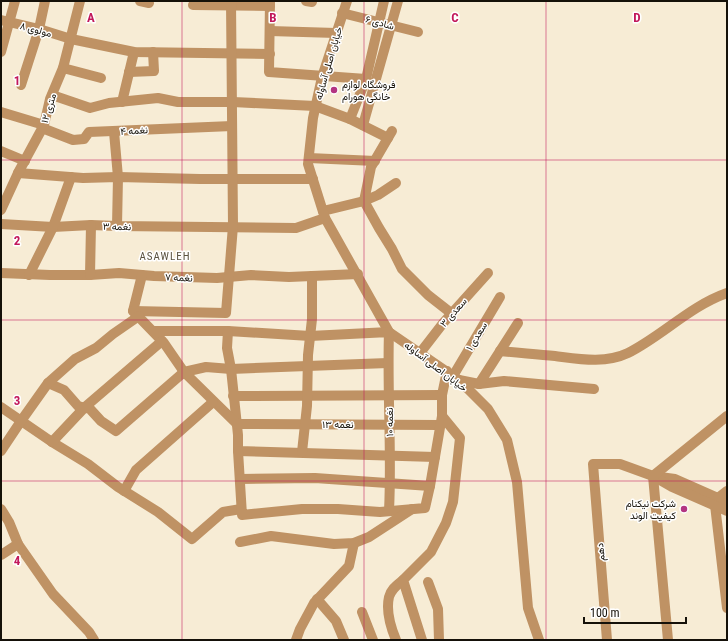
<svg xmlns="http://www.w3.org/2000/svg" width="728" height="641" font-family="'Roboto Condensed',Vazirmatn,sans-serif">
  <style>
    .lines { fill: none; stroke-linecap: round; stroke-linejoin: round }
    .minor { stroke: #bf9264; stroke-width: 10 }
    .grid { fill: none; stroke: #c2185b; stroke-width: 1; stroke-opacity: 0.55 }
    .poi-dot { fill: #b33481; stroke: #fff; stroke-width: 1.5 }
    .labels { text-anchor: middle; stroke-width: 3; stroke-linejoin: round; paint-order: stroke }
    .street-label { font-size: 10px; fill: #151109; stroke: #fff }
    .poi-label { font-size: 10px; fill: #151109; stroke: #fff; text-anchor: start }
    .neighbourhood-label { font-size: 11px; letter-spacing: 1px; fill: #5b523f; stroke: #fff }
    .grid-label { font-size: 13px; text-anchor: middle; font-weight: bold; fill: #c2185b; stroke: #fff; stroke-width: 3; stroke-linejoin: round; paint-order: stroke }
  </style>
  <rect width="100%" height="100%" fill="#f7ecd5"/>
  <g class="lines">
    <!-- minor -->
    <g class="minor">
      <polyline points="140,1 149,3"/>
      <polyline points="270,1 269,72 366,79"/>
      <polyline points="306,1 312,2"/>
      <polyline points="193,5 270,6"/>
      <polyline points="342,13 418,32"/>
      <polyline points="1,20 39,29 71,39 134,52 270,54"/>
      <polyline points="270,31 336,33"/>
      <polyline points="1,52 15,1"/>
      <polyline points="63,68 101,78"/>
      <polyline points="129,72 154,71 153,52"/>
      <polyline points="21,85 39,29 45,1"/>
      <polyline points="52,95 90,108 109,103 158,98 178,102 233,102 315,106 350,119 388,138"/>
      <polyline points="122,102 134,52"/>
      <polyline points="1,112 44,125"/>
      <polyline points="350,119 366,79 384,1"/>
      <polyline points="363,125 398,1"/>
      <polyline points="42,128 73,140 84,139 89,132 232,126"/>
      <polyline points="392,131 371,167 364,201 378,195 396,183"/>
      <polyline points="114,132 118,177 117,226"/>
      <polyline points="1,151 25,161"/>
      <polyline points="309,158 375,161"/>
      <polyline points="18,173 83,178 118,177 200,179 313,179"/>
      <polyline points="1,210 18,173 44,125 50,99 63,68 80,1"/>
      <polyline points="323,211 364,201 379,228 392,249 402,269 428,295 451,313"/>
      <polyline points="325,218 389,332 459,380 488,409 507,440 517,482 528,608 539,640"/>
      <polyline points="1,224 53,227 91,225 117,226 296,228 325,218 308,164 313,118 322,77 347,1"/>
      <polyline points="1,273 50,275 90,275 119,273 154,276 217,278 251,275 289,277 358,274"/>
      <polyline points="29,275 53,227 71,177"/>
      <polyline points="90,275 91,225"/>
      <polyline points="142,275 133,311 164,343 184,372 206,367 231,369 388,363"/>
      <polyline points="133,311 226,313 233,226 231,1"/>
      <path d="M153,331H228L310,336L389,332C387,392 392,452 389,511"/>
      <polyline points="228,331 227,348 231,369 238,435 238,451 435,457"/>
      <path d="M500,351C519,353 537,354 555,356C579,359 605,364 628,353C662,336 690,306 727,293"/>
      <polyline points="420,353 444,322 488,273"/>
      <polyline points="453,376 500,297"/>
      <polyline points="459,380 479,384 504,381 594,389"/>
      <polyline points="48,383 64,390 78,406 90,409 101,421 116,431 184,372 237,424 440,425"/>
      <polyline points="479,384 518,323"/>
      <polyline points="233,396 442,395"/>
      <polyline points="1,407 52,442 88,464 118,487 158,512 192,539 223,512 241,509"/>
      <polyline points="52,442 85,407 162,341"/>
      <polyline points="1,451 21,421 48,383 75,359 96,348 113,334 139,316"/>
      <polyline points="238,451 242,515 302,509 338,509 380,512 425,508 430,486 442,416"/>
      <polyline points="302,452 307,406 308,355 312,319 312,276"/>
      <polyline points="660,477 675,479 727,502"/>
      <polyline points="240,479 315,478 430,486"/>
      <polyline points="124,491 136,470 213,402"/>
      <polyline points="727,491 718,498 715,505 727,608"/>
      <polyline points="1,509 9,522 18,544 53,594 89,632 94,640"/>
      <polyline points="240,542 271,536 334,544 354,543 369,537 412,509"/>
      <polyline points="1,555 18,544"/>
      <polyline points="428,582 438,609 439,640"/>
      <polyline points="317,599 336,621 344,640"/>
      <polyline points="362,612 373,640"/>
      <polyline points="296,640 300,629 314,603 349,566 354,543"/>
      <path d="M396,640C391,628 386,610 389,597C391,589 397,585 403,580"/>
      <polyline points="422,640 403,580 431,552 446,523 453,502 460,438 442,416 442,395 447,371"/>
      <polyline points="607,640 593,464 620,464 653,476 672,487 727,511"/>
      <polyline points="668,640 653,476 727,416"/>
    </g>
  </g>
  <!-- grid -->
  <path class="grid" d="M182,1V640M364,1V640M546,1V640M1,160H727M1,320H727M1,481H727"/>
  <!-- markers -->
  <g class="poi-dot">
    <circle cx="334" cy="90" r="4"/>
    <circle cx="684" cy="509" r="4"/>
  </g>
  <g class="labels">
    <!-- street labels -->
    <g class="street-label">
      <text transform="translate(380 22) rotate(15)" y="4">شادی ۶</text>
      <text transform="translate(36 29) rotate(15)" y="4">مولوی ۸</text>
      <text transform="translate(328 63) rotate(-74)" y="4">خیابان اصلی آساوله</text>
      <text transform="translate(48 108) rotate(-73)" y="4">۱۲ متری</text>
      <text transform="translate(134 130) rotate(-4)" y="4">نغمه ۴</text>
      <text transform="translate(117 226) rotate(1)" y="4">نغمه ۳</text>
      <text transform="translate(179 277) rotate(2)" y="4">نغمه ۷</text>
      <text transform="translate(453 312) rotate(-49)" y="4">سعدی ۳</text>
      <text transform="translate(476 336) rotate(-59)" y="4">سعدی ۱</text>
      <text transform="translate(436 366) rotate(37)" y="4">خیابان اصلی آساوله</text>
      <text transform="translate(389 422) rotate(-91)" y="4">نغمه ۱۰</text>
      <text x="338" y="428">نغمه ۱۳</text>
      <text transform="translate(600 552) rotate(-95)" y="4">دهم</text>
    </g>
    <!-- poi labels -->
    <g class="poi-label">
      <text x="342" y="88">فروشگاه لوازم<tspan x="342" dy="12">خانگی هورام</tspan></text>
      <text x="676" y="507" text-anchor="end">شرکت نیکنام<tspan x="676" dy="12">کیفیت الوند</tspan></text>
    </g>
    <!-- neighbourhood labels -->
    <g class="neighbourhood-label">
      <text x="165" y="260">ASAWLEH</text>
    </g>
  </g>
  <g class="grid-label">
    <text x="91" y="22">A</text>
    <text x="273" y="22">B</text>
    <text x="455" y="22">C</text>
    <text x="637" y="22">D</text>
    <text x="17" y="85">1</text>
    <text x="17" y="245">2</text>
    <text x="17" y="405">3</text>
    <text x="17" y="565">4</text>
  </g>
  <!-- border -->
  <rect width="728" height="641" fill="none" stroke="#151109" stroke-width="4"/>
  <!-- scale -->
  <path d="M584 617v6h102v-6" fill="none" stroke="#151109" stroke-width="2"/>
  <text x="590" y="617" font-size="12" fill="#151109" stroke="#ffffff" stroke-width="3" paint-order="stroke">100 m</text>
</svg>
